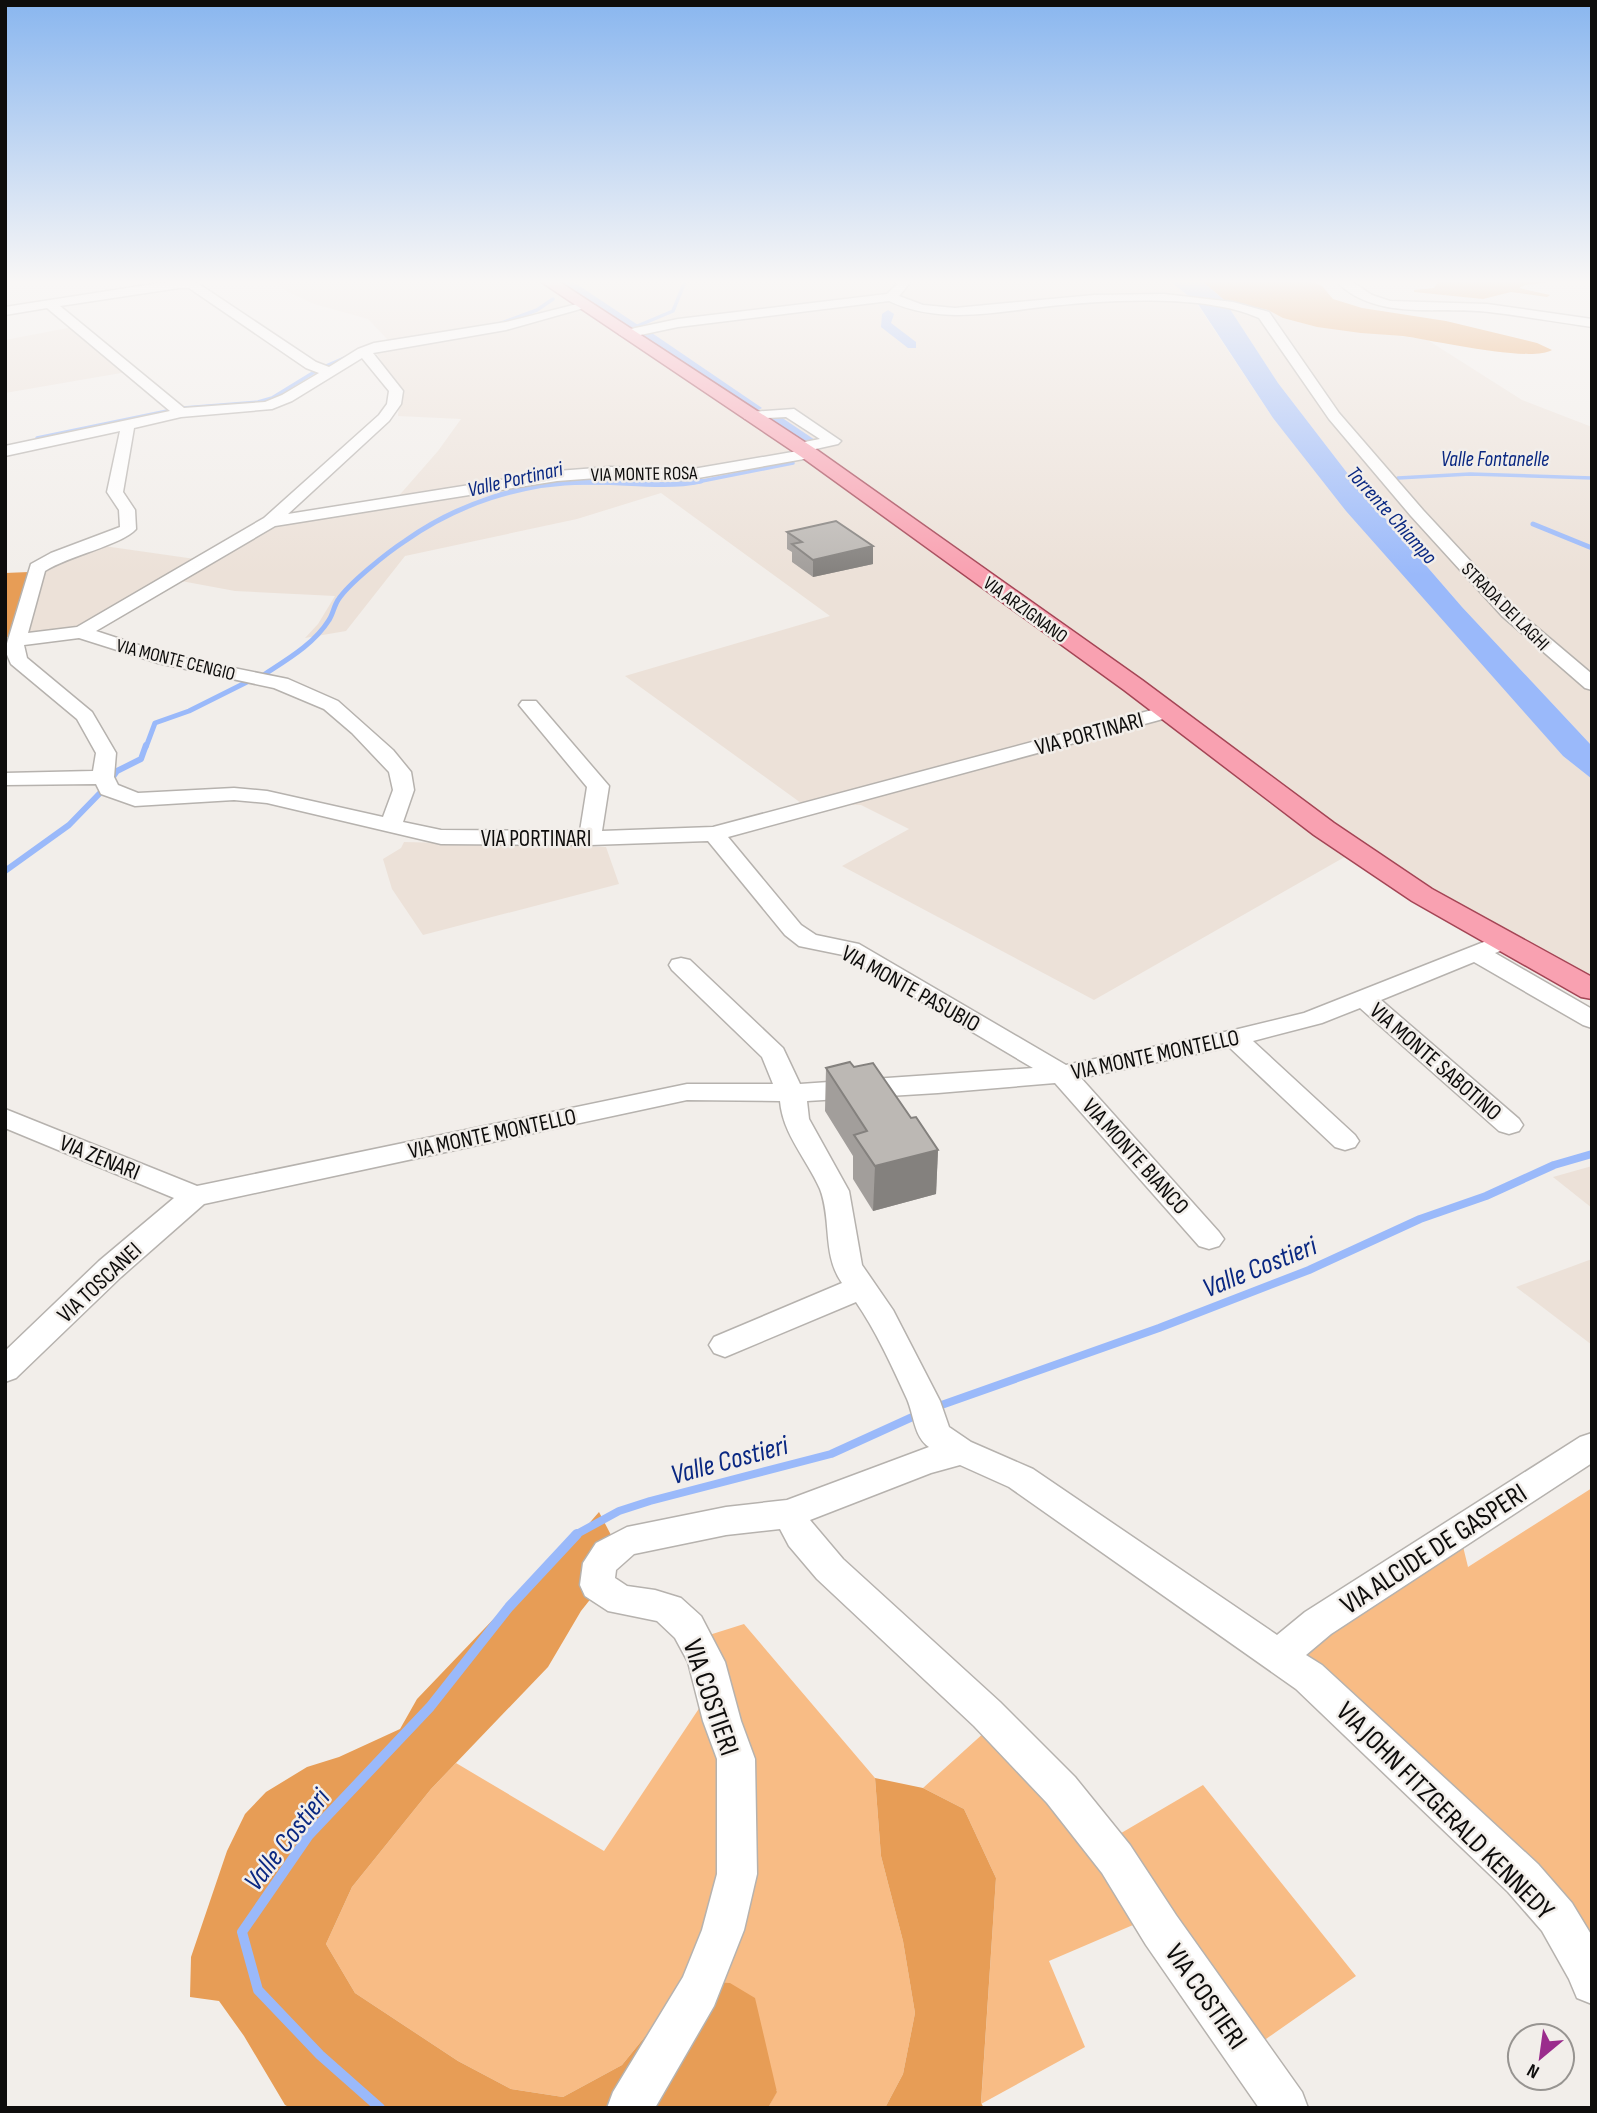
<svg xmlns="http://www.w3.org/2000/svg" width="1597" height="2113" font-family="'Sofia Sans Condensed',sans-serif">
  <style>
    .built { fill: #ece1d8 }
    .green { fill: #f8bc85 }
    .forest { fill: #e79d56 }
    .water { fill: #9ab9fa }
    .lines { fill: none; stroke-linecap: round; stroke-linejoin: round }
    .stream-far4 { stroke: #9ab9fa; stroke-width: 3.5 }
    .stream-far3 { stroke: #9ab9fa; stroke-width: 5 }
    .stream-far2 { stroke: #9ab9fa; stroke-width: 6 }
    .stream-far1 { stroke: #9ab9fa; stroke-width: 8 }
    .stream { stroke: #9ab9fa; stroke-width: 10 }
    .canal { fill: #9ab9fa; fill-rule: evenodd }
    .minor-casing { stroke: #b6b2ae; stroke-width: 3 }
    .major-casing { stroke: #a44555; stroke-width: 3 }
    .minor { fill: #fff; fill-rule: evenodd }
    .major { fill: #f9a1b1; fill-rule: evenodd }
    .wall { fill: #a29e9b }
    .shaded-wall { fill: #84817e }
    .building { fill: #bcb8b4; stroke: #84817e; stroke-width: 2 }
    .labels { text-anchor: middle; stroke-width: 5; stroke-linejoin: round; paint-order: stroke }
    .far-street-label { font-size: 19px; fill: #0e0d0c; stroke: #f2eeea }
    .far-water-label { font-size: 21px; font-style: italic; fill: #0a2882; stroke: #f2eeea }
    .street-label { font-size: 23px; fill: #0e0d0c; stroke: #f2eeea }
    .near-water-label { font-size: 28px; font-style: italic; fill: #0a2882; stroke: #f2eeea }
    .near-street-label { font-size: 28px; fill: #0e0d0c; stroke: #f2eeea }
  </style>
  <rect width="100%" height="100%" fill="#f2eeea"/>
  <!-- built -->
  <g class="built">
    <polygon points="272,279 1168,279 1197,304 1273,418 1563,756 1592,779 1592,992 1357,850 1094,1000 842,866 909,829 861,805 801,803 625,676 830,616 661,493 577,519 405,556 346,631 305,638 318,624 335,596 235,591 165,578 84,626 8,637 29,572 97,545 195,559 273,518 396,499 438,451 461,419 398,416 400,391 375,351 390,342 368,319 314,304 286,291"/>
    <polygon points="1224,300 1269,310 1283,318 1317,327 1426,339 1522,400 1592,427 1592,746 1462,607 1358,487 1278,383"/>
    <polygon points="73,327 127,372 5,393 5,340"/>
    <polygon points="404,842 606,847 619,884 423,935 392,889 383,859 401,848"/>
    <polygon points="1592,1166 1592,1208 1553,1177"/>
    <polygon points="1592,1259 1592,1345 1516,1287"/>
  </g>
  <!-- green -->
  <g class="green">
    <polygon points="1592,1488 1592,2010 1579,1969 1533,1896 1285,1651 1460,1534 1468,1567"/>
    <polygon points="744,1624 875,1778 881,1856 903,1941 915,2013 903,2074 885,2108 768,2108 777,2091 690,1981 622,2065 563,2097 511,2089 458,2061 355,1993 326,1944 352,1887 431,1789 456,1763 604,1851 718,1680 706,1636"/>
    <polygon points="986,1731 1094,1849 1203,1785 1356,1976 1256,2046 1161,1913 1049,1961 1085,2047 981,2104 996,1878 964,1809 923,1788"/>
  </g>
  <!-- forest -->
  <g class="forest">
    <path d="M1200,279H1304L1322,286L1333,299L1362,308L1446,321L1537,343L1552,350C1530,363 1432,340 1403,336L1361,333L1317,327L1283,318L1268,310L1224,300Z"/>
    <path d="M1446,279H1542L1549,281C1539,286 1527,282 1519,288L1550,295L1547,297L1511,292L1483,299L1414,292V290L1434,288L1439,281Z"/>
    <polygon points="29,572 8,637 5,638 5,573"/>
    <polygon points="599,1512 623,1558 581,1611 548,1667 431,1789 352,1887 326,1944 355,1993 458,2061 511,2089 563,2097 622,2065 690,1981 730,1983 755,1998 777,2092 768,2108 291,2108 285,2105 244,2036 219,2001 190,1997 191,1957 227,1851 245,1814 266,1792 307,1767 339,1757 400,1729 417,1699 506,1606 564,1552"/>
    <polygon points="875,1778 923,1788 964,1809 996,1878 981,2103 984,2108 885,2108 903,2074 915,2013 903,1941 881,1856"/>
  </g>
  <!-- water -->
  <polygon class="water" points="1168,279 1200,279 1224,300 1278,383 1358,487 1462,607 1592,746 1592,779 1563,756 1346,511 1273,418 1198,304"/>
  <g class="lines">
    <!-- stream-far4 -->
    <g class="stream-far4">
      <polyline points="499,324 537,310 553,299"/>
      <polyline points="635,327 673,311 686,279"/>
      <polyline points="326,366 351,355"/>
      <polyline points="183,408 258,402 272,398 316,371"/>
      <polyline points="37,438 172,410"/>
      <polyline points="1398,478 1470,474 1592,478"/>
      <polyline points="574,483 618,483"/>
      <polyline points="692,483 793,463"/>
    </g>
    <!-- stream-far3 -->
    <g class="stream-far3">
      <polyline points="1533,524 1592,548"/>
      <path d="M265,674C288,659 314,644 329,620C333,614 334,606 338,600C348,584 388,552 405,541C457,504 521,483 584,482C623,481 662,489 701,481"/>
      <polyline points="146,747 155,723 189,711 247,682"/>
    </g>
    <!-- stream-far2 -->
    <g class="stream-far2">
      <polyline points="112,778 117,771 141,759 146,745"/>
      <polyline points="5,871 69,825 102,791"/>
    </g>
    <!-- stream-far1 -->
    <g class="stream-far1">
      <polyline points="933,1408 1159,1328 1309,1270 1420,1219 1486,1196 1554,1165 1592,1154"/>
      <polyline points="575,1535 619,1511 650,1501 831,1454 919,1414"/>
    </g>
    <!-- stream -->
    <polyline class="stream" points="380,2108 320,2055 258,1990 242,1932 309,1835 430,1707 509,1607 577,1534"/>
    <!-- canal -->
    <g class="canal">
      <polygon points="555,279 569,279 641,327 631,330"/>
      <polygon points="888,310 894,314 891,323 916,342 916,348 908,348 881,327 882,314"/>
      <polygon points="645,330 649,331 762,408 755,412 750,411 641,337 639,334"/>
      <polygon points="773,414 778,415 815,440 813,443 803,443 768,421 766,418"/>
    </g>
    <defs>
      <g id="minor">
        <path d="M895,279H907L909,284L899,296L923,305L955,308L1094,295L1164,294L1233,302L1269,312L1339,413L1423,510L1514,608L1592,674V690L1585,688L1502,616L1411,516L1329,419L1259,318C1205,293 1101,300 1042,307C991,313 938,324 889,301L678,327L626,338L619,334L621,331L678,319L887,294L897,284Z"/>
        <path d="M1334,279H1348L1372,295L1390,301L1487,304L1592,319V327C1558,322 1523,316 1489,312C1437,306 1373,322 1334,279Z"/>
        <path d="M179,280L196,282L316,362L329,367L358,349L374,343L506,322L585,302L591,306L506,330L373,353L403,391L401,404L389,421L288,514L557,471L610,467L687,470L798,451L791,447L794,444L820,439L786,417L745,419L743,416L750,412L794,409L841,441L838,444L811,450L818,454L815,457L687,480L610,477L557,481L275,526L96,631L169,655L288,679L338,701L393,750L411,772L414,790L403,822L441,830L580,831L587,787L519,705L522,701H536L609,786L602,831L713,827L1167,706L1174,708L1177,712L1174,716L728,837L801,925L816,935L859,944L1066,1065L1234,1030L1304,1013L1504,934L1513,936L1516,941L1513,946L1495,953L1592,1009V1028L1583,1025L1474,962L1381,1000L1519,1119L1523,1125L1519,1131L1509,1134L1499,1131L1360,1008L1322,1023L1253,1041L1355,1135L1359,1141L1355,1147L1345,1150L1335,1147L1229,1047L1081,1078L1219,1232L1224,1239L1219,1246L1209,1249L1199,1246L1055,1083L938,1093L807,1101L809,1119L849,1191L862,1265L893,1310L940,1401L949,1427L971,1442L1033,1469L1277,1635L1305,1612L1580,1437L1592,1433V1463L1331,1634L1306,1655L1322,1665L1538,1864L1572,1903L1592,1936V2004L1577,1998L1569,1979L1542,1931L1508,1892L1296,1689L1009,1487L960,1465L931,1473L810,1520L843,1559L1000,1702L1075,1777L1130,1845L1176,1915L1302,2092L1308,2108H1259L1146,1945L1102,1873L1047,1803L974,1726L817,1579L789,1546L780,1529L726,1535L634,1554L616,1570L615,1578L627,1586L655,1590L681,1598L701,1616L725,1662L741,1721L755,1759L757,1874L744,1930L714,2006L655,2108H607L613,2092L683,1977L702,1930L717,1874V1759L703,1721L688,1662L675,1638L657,1621L608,1611L585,1596L580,1585L583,1563L596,1543L627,1527L726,1507L787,1500L929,1447C914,1437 914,1415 907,1399C892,1366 876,1331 856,1302L725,1357L714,1353L709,1345L714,1337L842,1283C822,1255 832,1220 820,1189C807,1159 783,1135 780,1101L687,1100L204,1204L121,1277L16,1378L5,1382V1351L99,1261L174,1198L5,1128V1109L197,1186L687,1084H773L762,1057L672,970L669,965L672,960L681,958L690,960L783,1048L800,1084L1033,1068L843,955L799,946L785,935L708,841L590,845L441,844L267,803L234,800L135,806L101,794L96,784L5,785V773L93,771L96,753L77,719L11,664L5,650L31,564L51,553L120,527L119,510L107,492L120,431L5,456V446L170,411L47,308L5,315V307ZM179,288H189L306,368L319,373L282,395L265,402L184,408L60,306ZM362,358L389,391L387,404L379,415L264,518L77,627L28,633L45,571C68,556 122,545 136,529L135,510L123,492L134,428L181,417L272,409L292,401ZM79,638L158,663L274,688L324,709L352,733L389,772L393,790L383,817L267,791L234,788L138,793L118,785L114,777L116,753L92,712L27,658L24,645Z"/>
      </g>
      <polygon id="major" points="537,279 555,279 817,450 1142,680 1334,823 1432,889 1592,977 1592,999 1581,997 1412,901 1314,835 1124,690 803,458"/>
    </defs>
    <!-- minor casing -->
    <use href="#minor" class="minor-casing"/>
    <!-- major casing -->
    <use href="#major" class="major-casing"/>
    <!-- minor -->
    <use href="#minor" class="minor"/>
    <!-- major -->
    <use href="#major" class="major"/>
  </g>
  <!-- wall -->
  <g class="wall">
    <polygon points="787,532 873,564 813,577 792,562 792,552 787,549"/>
    <polygon points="854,1067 938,1150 936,1194 873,1211 853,1179 853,1156 825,1111 826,1068"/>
  </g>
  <!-- shaded-wall -->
  <g class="shaded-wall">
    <polygon points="873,546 873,564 813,577 813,560"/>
    <polygon points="938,1150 936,1194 873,1211 875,1166"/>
  </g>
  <!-- building -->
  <g class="building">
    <polygon points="836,521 873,546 813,560 792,544 802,542 787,532"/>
    <polygon points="850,1062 854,1067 873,1063 911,1118 916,1117 938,1150 875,1166 854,1135 867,1131 826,1068"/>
  </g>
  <!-- sky -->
  <linearGradient id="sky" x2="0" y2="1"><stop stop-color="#89b6ef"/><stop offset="0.49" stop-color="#f9f7f6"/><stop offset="1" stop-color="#f9f7f6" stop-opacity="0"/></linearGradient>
  <rect width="1597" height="575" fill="url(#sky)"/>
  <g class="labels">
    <!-- far-street labels -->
    <g class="far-street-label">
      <text transform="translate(644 473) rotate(-1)" y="7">VIA MONTE ROSA</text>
      <text transform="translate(1506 606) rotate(45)" y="7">STRADA DEI LAGHI</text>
      <text transform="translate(1026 609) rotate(36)" y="7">VIA ARZIGNANO</text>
      <text transform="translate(176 659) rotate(14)" y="7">VIA MONTE CENGIO</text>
    </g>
    <!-- far-water labels -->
    <g class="far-water-label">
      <text x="1495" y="466">Valle Fontanelle</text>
      <text transform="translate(515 479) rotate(-13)" y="7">Valle Portinari</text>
      <text transform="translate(1392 515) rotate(48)" y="7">Torrente Chiampo</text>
    </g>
    <!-- street labels -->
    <g class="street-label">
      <text transform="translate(1089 733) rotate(-15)" y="8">VIA PORTINARI</text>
      <text x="536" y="846">VIA PORTINARI</text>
      <text transform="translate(911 988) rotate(29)" y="8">VIA MONTE PASUBIO</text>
      <text transform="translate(1155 1054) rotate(-12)" y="8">VIA MONTE MONTELLO</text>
      <text transform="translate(1436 1061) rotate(41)" y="8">VIA MONTE SABOTINO</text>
      <text transform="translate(492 1133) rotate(-12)" y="8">VIA MONTE MONTELLO</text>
      <text transform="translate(1136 1156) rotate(48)" y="8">VIA MONTE BIANCO</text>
      <text transform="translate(100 1157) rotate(22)" y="8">VIA ZENARI</text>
      <text transform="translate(99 1282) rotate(-43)" y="8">VIA TOSCANEI</text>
    </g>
    <!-- near-water labels -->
    <g class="near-water-label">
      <text transform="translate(1259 1266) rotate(-22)" y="10">Valle Costieri</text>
      <text transform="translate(729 1459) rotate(-15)" y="10">Valle Costieri</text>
      <text transform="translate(286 1839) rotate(-52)" y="10">Valle Costieri</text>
    </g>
    <!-- near-street labels -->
    <g class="near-street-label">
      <text transform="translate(1433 1548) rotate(-33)" y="10">VIA ALCIDE DE GASPERI</text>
      <text transform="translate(712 1697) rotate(71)" y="10">VIA COSTIERI</text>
      <text transform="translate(1446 1810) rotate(45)" y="10">VIA JOHN FITZGERALD KENNEDY</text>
      <text transform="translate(1207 1996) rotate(55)" y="10">VIA COSTIERI</text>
    </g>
  </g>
  <!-- border -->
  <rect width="1597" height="2113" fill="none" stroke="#0e0d0c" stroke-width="14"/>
  <!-- north arrow -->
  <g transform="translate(1541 2057) rotate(209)"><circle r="33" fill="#f2eeea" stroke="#979491" stroke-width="2"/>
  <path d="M0-5L12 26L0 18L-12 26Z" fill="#9a2c8c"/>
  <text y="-10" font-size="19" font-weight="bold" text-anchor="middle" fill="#0e0d0c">N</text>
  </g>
</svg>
